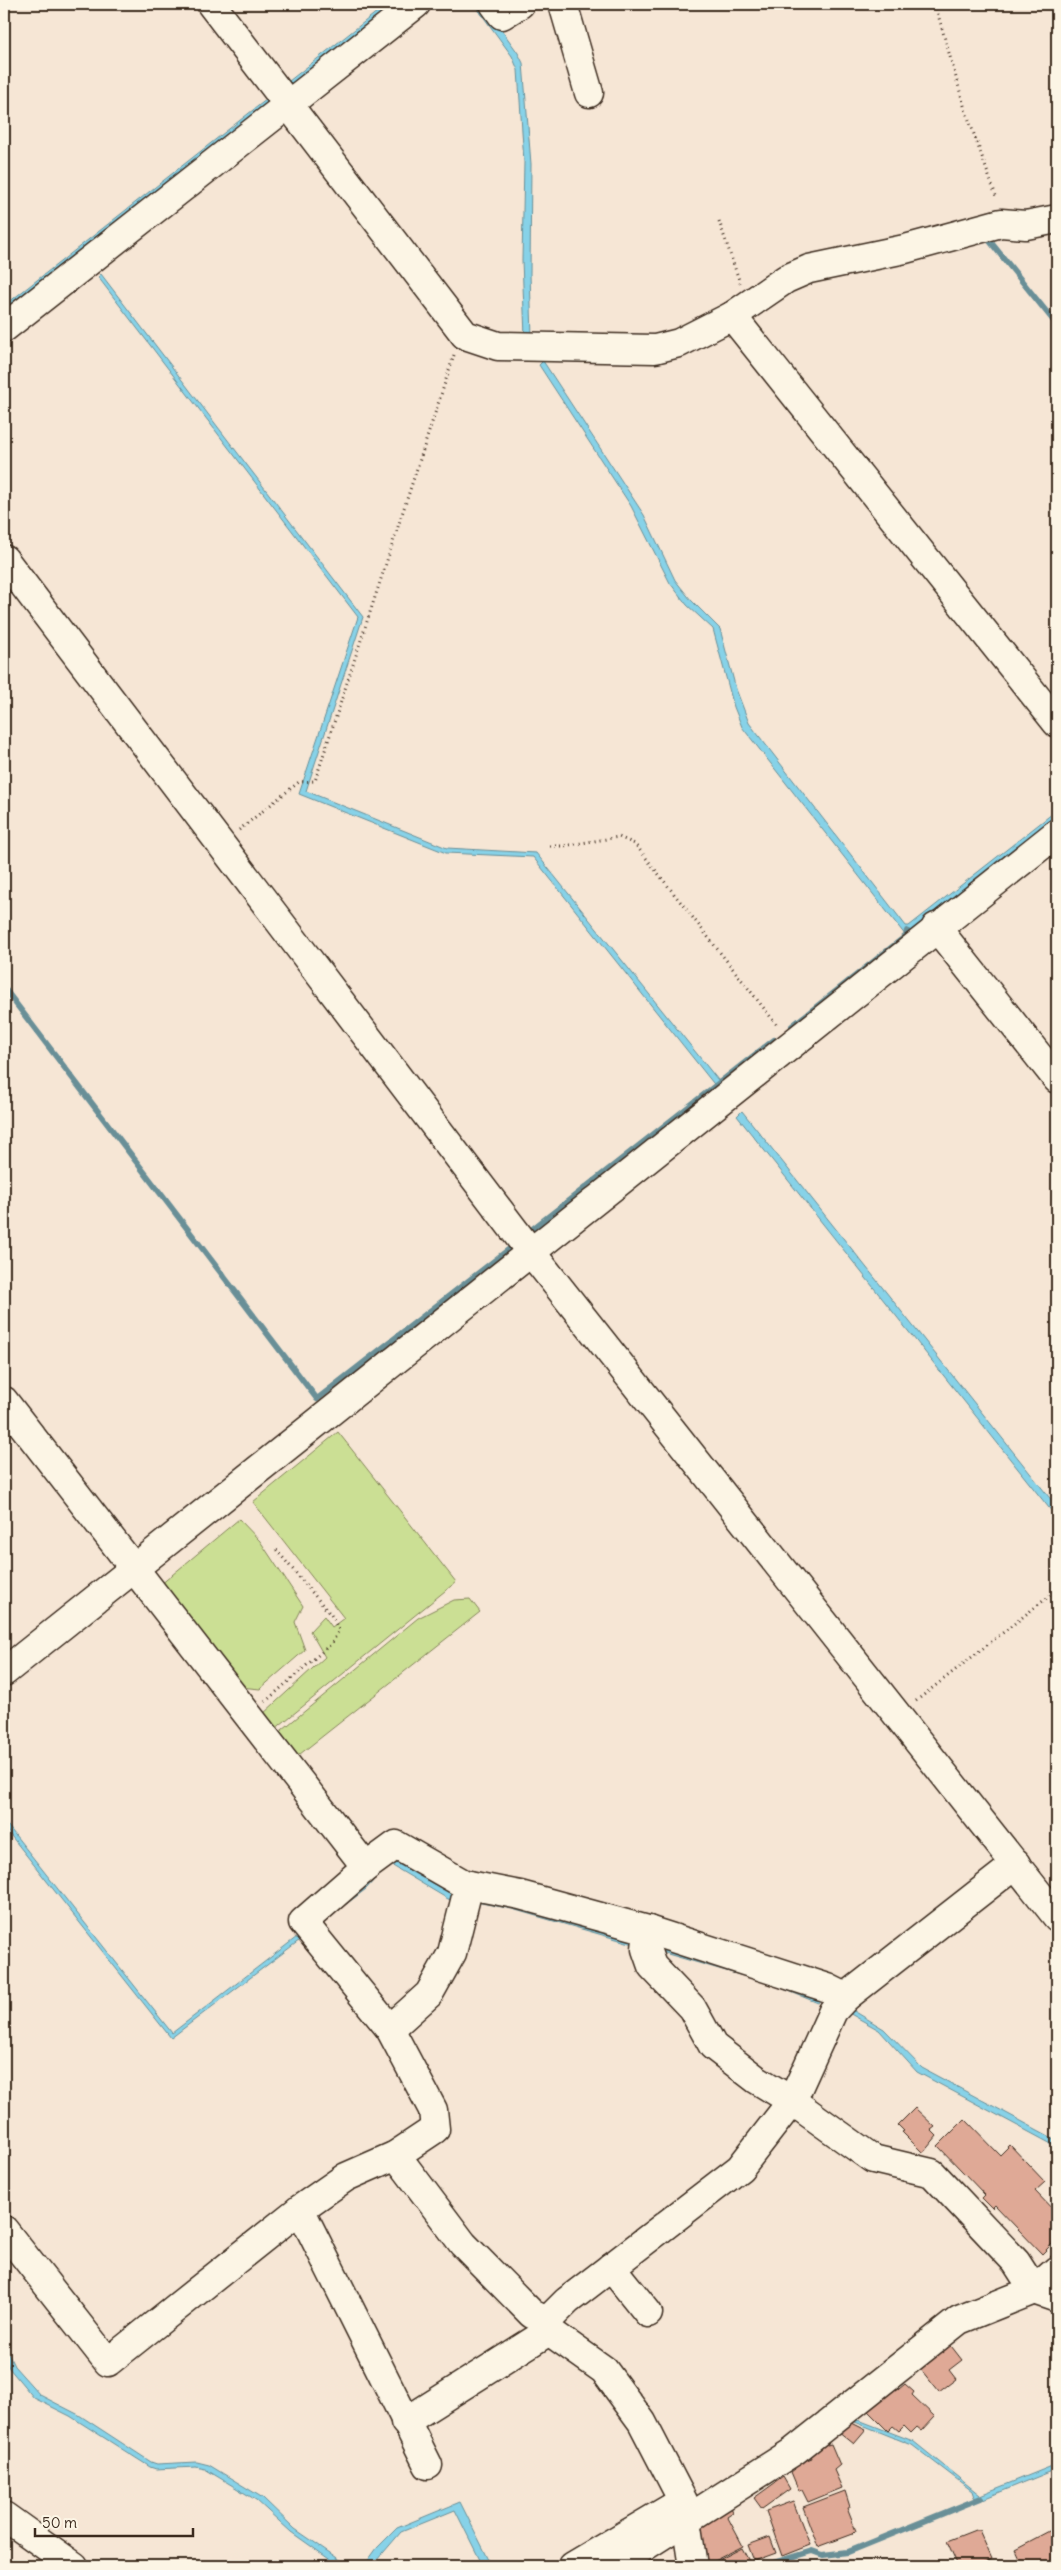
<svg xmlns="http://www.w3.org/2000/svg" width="1061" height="2570" font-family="Delius,sans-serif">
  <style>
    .green { fill: #cbdf94; stroke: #838459 }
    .water { fill: #87d2e8; stroke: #698f97 }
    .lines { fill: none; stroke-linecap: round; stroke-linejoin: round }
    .stream { stroke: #698f97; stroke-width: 6 }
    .building { fill: #dfa996; stroke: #3b2a1e }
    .minor-casing { stroke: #3b2a1e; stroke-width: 31 }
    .path { stroke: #3b2a1e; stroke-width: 3; stroke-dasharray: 1 4; stroke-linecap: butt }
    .minor { stroke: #fcf5e5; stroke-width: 28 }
  </style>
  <rect width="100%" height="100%" fill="#f6e6d5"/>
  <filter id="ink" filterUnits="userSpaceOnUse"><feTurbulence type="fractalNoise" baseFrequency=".02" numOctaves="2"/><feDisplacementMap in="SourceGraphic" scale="10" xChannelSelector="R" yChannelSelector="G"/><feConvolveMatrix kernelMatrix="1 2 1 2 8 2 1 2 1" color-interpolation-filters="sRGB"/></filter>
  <g filter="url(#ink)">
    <!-- green -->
    <g class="green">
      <polygon points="338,1432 456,1582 275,1729 263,1714 325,1657 310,1631 324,1616 332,1627 344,1618 253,1502"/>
      <polygon points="239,1519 260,1541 303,1606 295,1622 305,1650 260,1689 240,1687 160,1585"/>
      <polygon points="470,1599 480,1612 295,1758 277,1734 418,1618 454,1600"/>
    </g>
    <!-- water -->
    <g class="water">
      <polygon points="387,4 401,4 294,86 289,81"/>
      <polygon points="474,4 483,4 518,53 523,63 531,164 530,274 532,337 525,337 522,260 524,162 518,70 512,56"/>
      <polygon points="267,99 271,105 4,315 4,306"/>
      <polygon points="101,274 363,617 306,791 447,848 536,853 722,1085 717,1088 533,857 446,853 299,794 358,617 98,277"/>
      <polygon points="543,361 644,515 675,580 691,600 720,629 736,689 749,723 906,926 909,926 1057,810 1057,816 906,936 742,727 734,707 713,629 687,605 670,583 631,506 539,365"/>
      <polygon points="742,1111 1057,1507 1057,1518 737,1116"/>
      <polygon points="4,1821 172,2033 297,1937 300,1940 171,2038 4,1827"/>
      <polygon points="389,1859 455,1896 453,1900 448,1899 391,1865 382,1871 366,1889 320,1924"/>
      <polygon points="476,1899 512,1905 638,1941 637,1945 512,1909 476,1902"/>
      <polygon points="655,1946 820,2000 818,2003 774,1985 654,1950"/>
      <polygon points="849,2008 884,2029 922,2068 1049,2136 1057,2141 1057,2147 917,2072 879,2030 847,2012"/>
      <polygon points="4,2345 14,2366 40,2395 79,2415 151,2462 157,2464 197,2462 209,2465 263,2498 295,2529 349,2566 339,2566 291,2532 256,2500 205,2469 196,2467 156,2469 150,2467 70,2416 34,2398 9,2368 4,2355"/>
      <polygon points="856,2419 913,2441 980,2495 1057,2464 1057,2469 978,2501 975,2500 972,2491 912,2445 855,2422"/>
      <polygon points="460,2502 492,2566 483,2566 455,2510 401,2532 372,2566 364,2566 377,2548 397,2528"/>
    </g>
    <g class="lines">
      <!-- stream -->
      <g class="stream">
        <polyline points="989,240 1057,325"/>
        <polyline points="4,988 317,1399 517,1243"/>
        <polyline points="792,1026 906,936 907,931"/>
        <polyline points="526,1234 774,1040"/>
        <polyline points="763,2566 812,2551 823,2555 848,2552 981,2498"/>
      </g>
    </g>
    <!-- building -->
    <g class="building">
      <polygon points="915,2108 935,2127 931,2130 937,2136 923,2153 902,2132 904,2131 898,2125"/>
      <polygon points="965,2119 1000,2155 1010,2145 1045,2182 1035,2191 1057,2214 1057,2239 1042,2254 995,2205 992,2208 982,2198 985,2195 938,2146"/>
      <polygon points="948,2342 962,2360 949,2370 956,2379 939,2392 918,2366"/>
      <polygon points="891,2382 899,2389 905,2384 914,2392 912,2395 935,2417 922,2431 917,2427 911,2433 904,2426 899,2431 893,2426 888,2431 868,2411"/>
      <polygon points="850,2422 866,2430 854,2444 838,2431"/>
      <polygon points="825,2440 827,2445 831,2444 840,2465 834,2470 842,2488 808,2502 802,2490 799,2491 791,2472 795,2469 793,2465 812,2458 809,2450"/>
      <polygon points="783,2477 790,2489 762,2509 754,2498"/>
      <polygon points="845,2491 850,2507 847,2508 856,2531 853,2534 818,2547 803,2507"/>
      <polygon points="793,2501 810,2545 782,2556 766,2511"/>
      <polygon points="730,2505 733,2512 727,2516 743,2546 704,2566 697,2543 703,2539 696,2525"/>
      <polygon points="1053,2529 1057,2538 1057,2566 1027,2566 1024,2560 1021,2562 1015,2549"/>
      <polygon points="975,2530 979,2530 992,2559 978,2566 958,2566 947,2541"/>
      <polygon points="770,2537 776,2553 754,2561 748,2545"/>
      <polygon points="742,2548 750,2563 742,2566 707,2566"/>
      <polygon points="651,2559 653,2565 663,2561 664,2566 632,2566"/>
    </g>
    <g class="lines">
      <defs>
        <g id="minor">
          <polyline points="211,4 465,335 498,346 655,349 679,343 732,316 1057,723"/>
          <polyline points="494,4 502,15 520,4"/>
          <polyline points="563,4 589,93"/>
          <polyline points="732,316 786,279 809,269 905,249 1001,223 1026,225 1057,219"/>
          <polyline points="4,328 416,4"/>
          <polyline points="4,559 530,1251 1057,1917"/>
          <polyline points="936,927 1057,1079"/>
          <polyline points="4,1401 366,1867"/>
          <polyline points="4,1672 1057,833"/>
          <polyline points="648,1930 646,1949 652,1966 692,2008 713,2046 756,2079 792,2101 873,2159 932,2173 1016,2262 1034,2290 1057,2298"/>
          <polyline points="390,2029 429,1994 452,1953 469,1885"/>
          <polyline points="396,2155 463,2244 532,2314 547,2321"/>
          <polyline points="300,2209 428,2465"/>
          <polyline points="4,2230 108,2362 300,2209 346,2177 396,2155 435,2129 433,2110 390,2029 303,1922 366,1867 396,1845 464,1884 520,1895 648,1930 828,1988 846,1997 1016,1864"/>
          <polyline points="611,2267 648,2313"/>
          <polyline points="405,2422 549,2331"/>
          <polyline points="4,2516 74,2566"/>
          <polyline points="573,2566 681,2502"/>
          <polyline points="614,2566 794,2451 959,2320 1034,2290 1057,2270"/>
          <polyline points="693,2566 683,2501 642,2422 604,2370 549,2331 547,2321 567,2301 740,2168 792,2101 833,2011 846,1997"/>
        </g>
      </defs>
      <!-- minor casing -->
      <use href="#minor" class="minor-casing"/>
      <!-- path -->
      <g class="path">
        <polyline points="935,4 965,109 997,199"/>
        <polyline points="719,221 740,283"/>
        <polyline points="239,830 299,782 315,781 454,355"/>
        <polyline points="550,846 563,846 619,837 635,844 777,1025"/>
        <polyline points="916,1701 1057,1590"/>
        <polyline points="265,1702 332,1643 339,1630 331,1615 274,1547"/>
      </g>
      <!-- minor -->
      <use href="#minor" class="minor"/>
    </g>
  </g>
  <!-- margin -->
  <rect width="1061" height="2570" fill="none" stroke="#fcf5e5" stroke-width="20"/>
  <rect x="10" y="10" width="1041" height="2550" fill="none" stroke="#3b2a1e" stroke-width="2" filter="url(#ink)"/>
  <!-- scale -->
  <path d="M35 2528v8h158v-8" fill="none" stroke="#3b2a1e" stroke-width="2.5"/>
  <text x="42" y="2528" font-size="15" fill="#3b2a1e" stroke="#fcf5e5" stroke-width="4" paint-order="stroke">50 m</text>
</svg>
